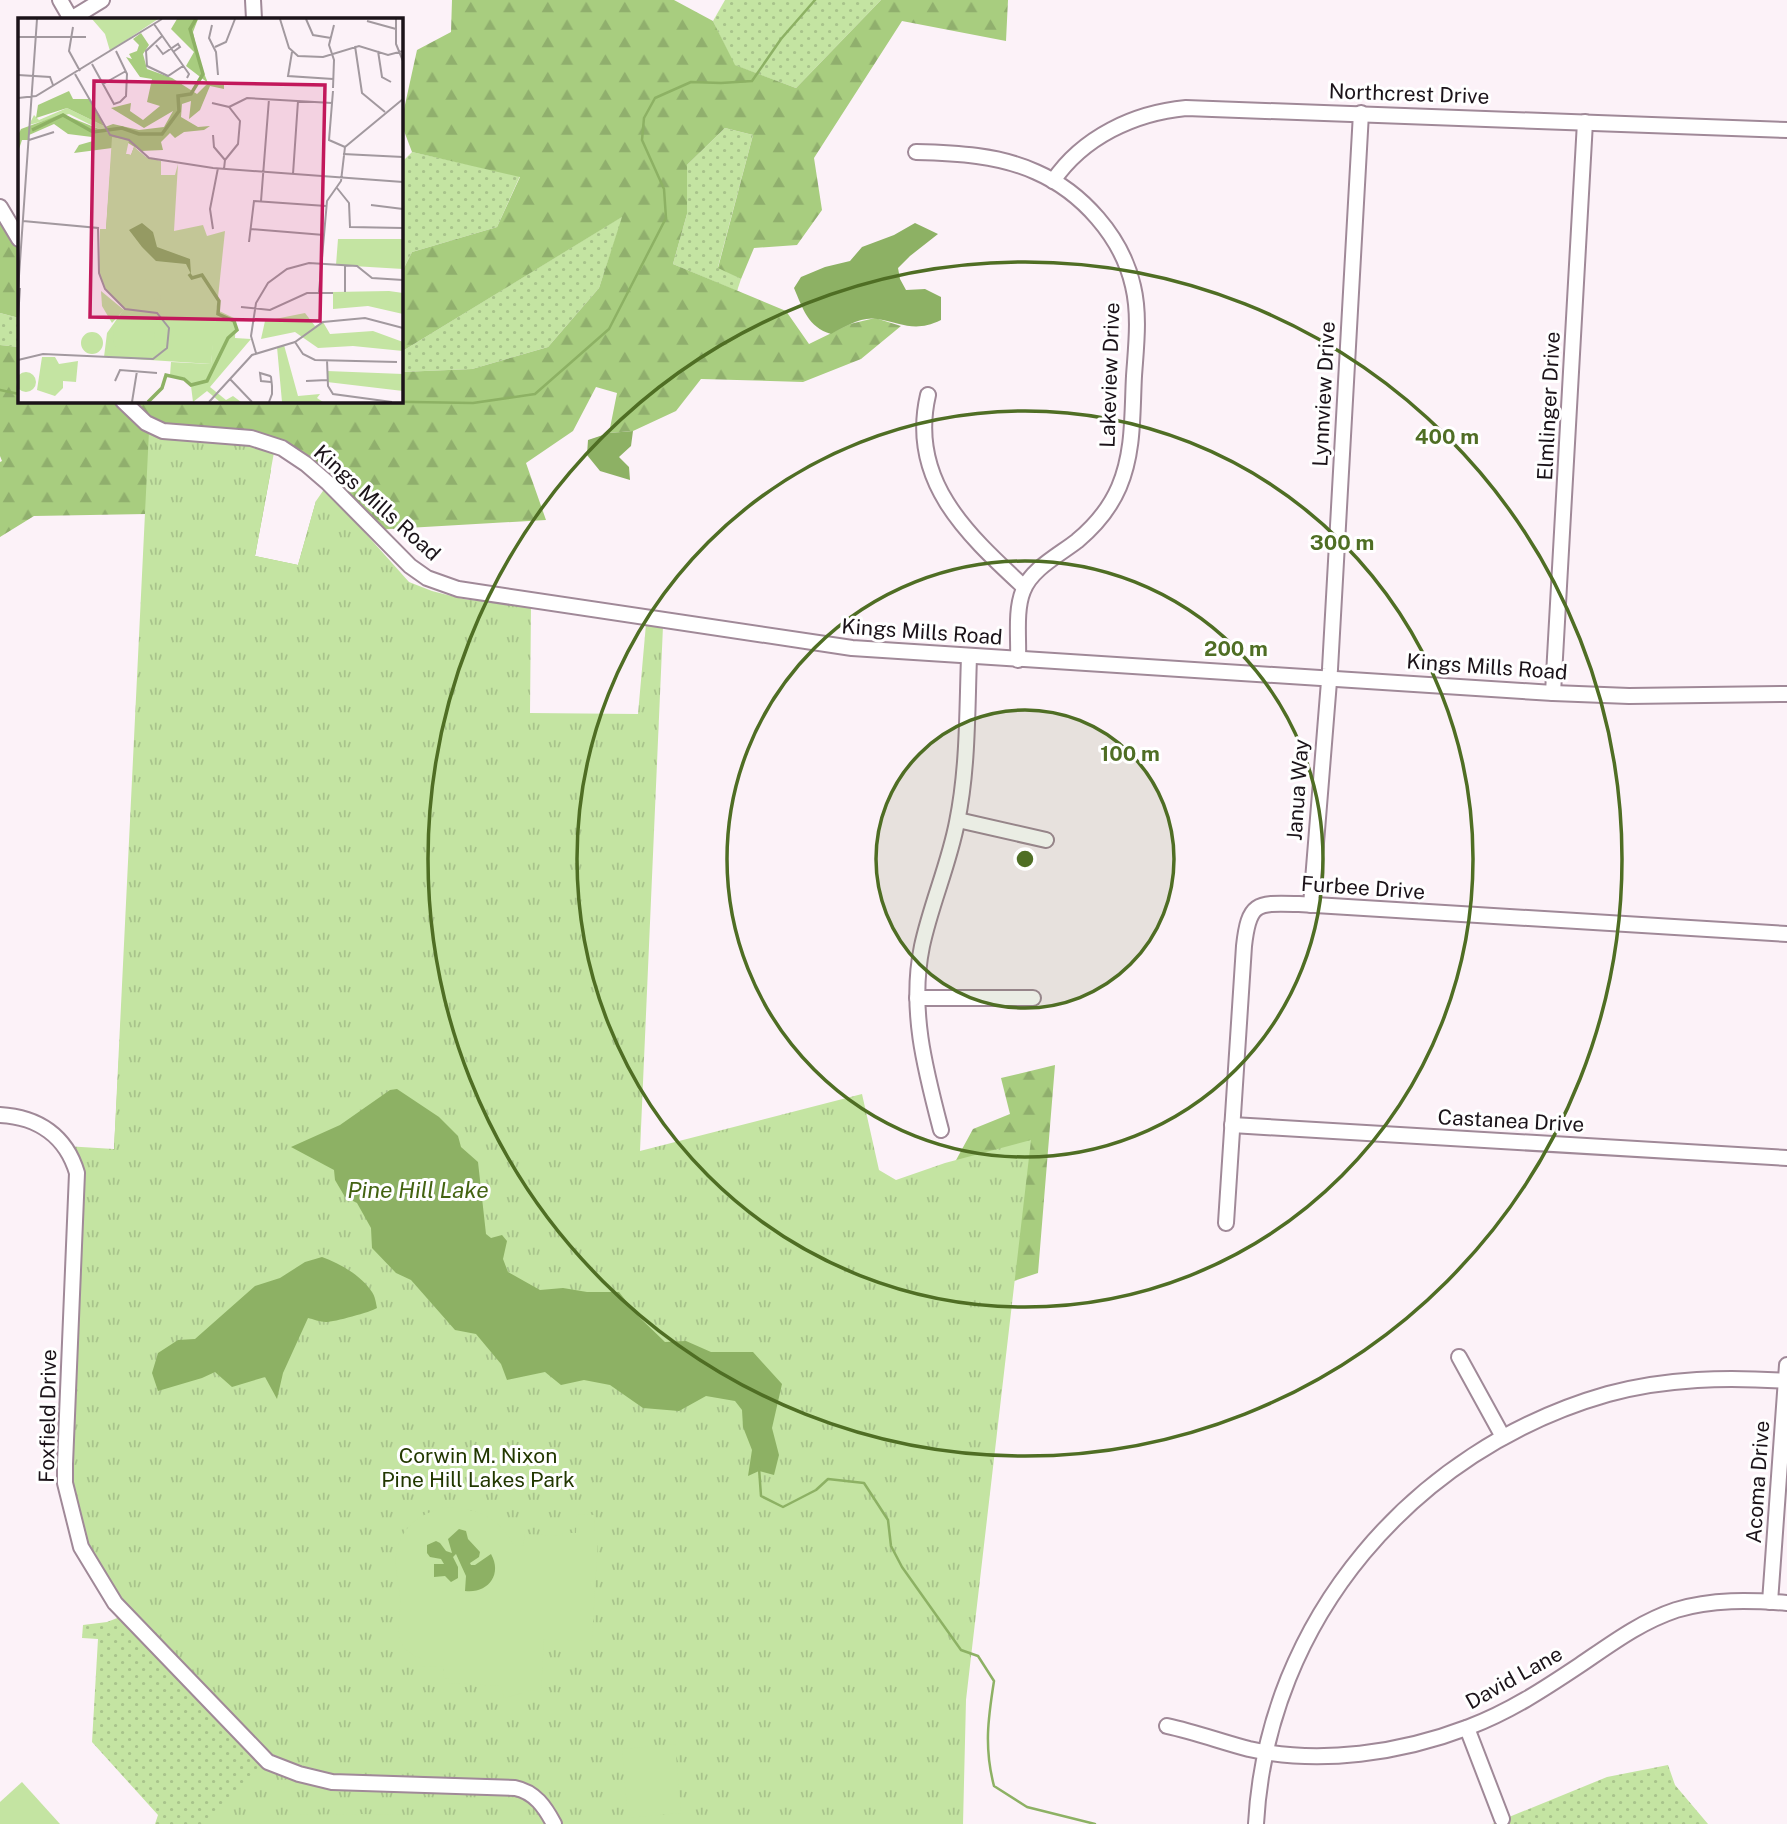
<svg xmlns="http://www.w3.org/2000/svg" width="1787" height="1824" font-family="'Public Sans',sans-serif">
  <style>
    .grass { fill: url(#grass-dots) }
    .forest { fill: url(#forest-firs) }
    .park { fill: url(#park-tufts) }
    .pitch { fill: #c4e4a2 }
    .water { fill: #8db164 }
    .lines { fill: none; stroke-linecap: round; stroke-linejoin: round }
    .stream { stroke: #8db164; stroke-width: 2.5 }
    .minor-casing { stroke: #a08998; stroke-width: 18 }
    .minor { stroke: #fff; stroke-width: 14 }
    .ring { fill: none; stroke: #4f6e24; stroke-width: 3.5 }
    .labels { text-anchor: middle; stroke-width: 6; stroke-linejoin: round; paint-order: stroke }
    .street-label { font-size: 21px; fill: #1b1319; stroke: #fff }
    .park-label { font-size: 21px; fill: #223800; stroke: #fff }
    .water-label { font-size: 23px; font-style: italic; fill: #436311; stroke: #fff }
    .inset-river { fill: none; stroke: #8db164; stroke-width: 3.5 }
    .inset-road { fill: none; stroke: #a2999f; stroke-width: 2 }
    .view { fill: #c2185b; fill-opacity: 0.15; stroke: #c2185b; stroke-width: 3.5 }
    .inset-edge { fill: none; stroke: #1b1319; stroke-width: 3.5 }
    .centre { fill: #4f6e24; stroke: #fff; stroke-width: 3.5 }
    .ring-label { font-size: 21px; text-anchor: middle; font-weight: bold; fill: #4f6e24; stroke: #fff; stroke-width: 6; stroke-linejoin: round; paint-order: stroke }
  </style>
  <defs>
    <pattern id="grass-dots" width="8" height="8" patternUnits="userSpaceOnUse" patternTransform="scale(1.75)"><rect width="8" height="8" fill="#c4e4a2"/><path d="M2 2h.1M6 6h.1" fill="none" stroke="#a8c38b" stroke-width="1.8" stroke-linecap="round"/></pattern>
    <pattern id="forest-firs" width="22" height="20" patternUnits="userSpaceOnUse" patternTransform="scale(1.75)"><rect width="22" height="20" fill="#a8cd7f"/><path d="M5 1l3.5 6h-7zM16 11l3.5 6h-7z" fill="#90af6d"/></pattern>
    <pattern id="park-tufts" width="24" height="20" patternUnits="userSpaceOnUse" patternTransform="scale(1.75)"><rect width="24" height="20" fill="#c4e4a2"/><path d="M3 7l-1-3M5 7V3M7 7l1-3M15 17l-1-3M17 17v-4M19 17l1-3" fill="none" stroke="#a8c38b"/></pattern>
  </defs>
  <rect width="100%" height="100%" fill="#fcf2f8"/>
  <!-- grass -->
  <g class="grass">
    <polygon points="725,0 881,0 796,88 734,65 713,21"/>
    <polygon points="725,128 753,135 718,267 741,279 737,291 673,264 687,214 687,165"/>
    <polygon points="412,152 520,176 497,227 412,252 401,274 401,163"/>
    <polygon points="623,216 599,288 548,347 472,369 401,372 401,352"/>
    <polygon points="0,313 19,318 19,347 0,345"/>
    <polygon points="125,1615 317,1753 211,1824 155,1824 158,1815 92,1742 98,1639 82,1638 83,1625 107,1622"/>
    <polygon points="1668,1765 1675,1785 1708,1824 1492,1824 1607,1777"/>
  </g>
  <!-- forest -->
  <g class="forest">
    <polygon points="452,0 674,0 713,21 735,65 796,88 881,0 1008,0 1006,41 902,21 814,158 822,210 797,245 754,248 741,279 718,268 753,135 725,128 687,165 687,214 673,264 786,311 809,344 850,324 875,318 901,326 861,359 803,382 701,379 676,411 633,431 609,433 617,393 596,387 573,431 526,463 546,520 373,530 282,448 248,456 271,470 255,556 298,565 316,501 374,562 114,1149 144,596 146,514 34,516 0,537 0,462 2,461 0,456 0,345 19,347 19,401 401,401 401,372 472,369 548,347 599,288 622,217 401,352 401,274 412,252 497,227 520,177 412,152 401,123 417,50 451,32"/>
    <polygon points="0,205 19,236 19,318 0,313"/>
    <polygon points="1055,1065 1038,1273 999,1286 943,1184 973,1129 1010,1114 1001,1078"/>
  </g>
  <!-- park -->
  <polygon class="park" points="149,431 275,447 255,556 298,565 316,501 325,488 409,582 432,591 463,599 531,607 530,713 638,714 646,624 663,626 640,1151 862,1094 879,1170 896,1180 945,1163 1031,1140 966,1700 963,1824 209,1824 267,1762 95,1574 65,1483 78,1194 65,1146 114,1149"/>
  <!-- pitch -->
  <g class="pitch">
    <path d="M445,1507C478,1509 496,1515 514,1545L523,1546L525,1534L562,1536L563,1533H576L577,1514L595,1515L594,1538H598L592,1641L544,1639L541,1691L522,1690V1693L504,1698L501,1686L449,1683V1679L443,1678L444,1667L422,1666V1659C413,1655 405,1651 401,1642C396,1628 401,1612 400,1598C398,1577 391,1557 401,1538C411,1519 426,1513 445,1507Z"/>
    <polygon points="675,1744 681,1813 628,1818 622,1749"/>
    <polygon points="22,1782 60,1824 0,1824 0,1802"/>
    <polygon points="358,1814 406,1815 425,1824 257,1824 286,1815"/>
  </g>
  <!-- water -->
  <g class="water">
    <path d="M915,223L938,234L910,256L898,268L900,279L906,290L925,289L941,297V320C914,333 903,323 877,319C862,316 844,327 831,334C808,327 803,309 794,288L801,277L825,267L850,261L862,247L894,235Z"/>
    <polygon points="633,431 631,446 619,457 629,467 630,480 600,471 587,455 588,440 609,433"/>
    <polygon points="397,1089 439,1117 458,1136 461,1147 478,1162 486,1234 491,1238 502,1235 507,1241 503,1259 508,1272 540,1290 563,1288 587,1292 619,1292 638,1316 665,1342 686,1341 711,1352 753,1352 782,1384 772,1428 779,1455 774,1475 759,1471 748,1476 752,1450 743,1427 742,1410 735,1401 706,1396 679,1411 643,1408 610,1385 584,1380 561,1385 545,1372 507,1380 501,1364 476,1334 455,1330 411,1280 396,1273 372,1248 371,1228 357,1203 345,1197 335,1180 334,1170 291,1147 340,1125 390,1090"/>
    <path d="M322,1257C339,1263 362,1276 372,1292C375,1296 376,1303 377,1308C371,1312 334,1322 326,1322C320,1322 313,1319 308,1318L283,1373L277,1399L265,1377L232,1387L215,1372L202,1378L158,1391L152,1373L158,1353L178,1340L195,1339L255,1286L280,1278L305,1262Z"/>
    <path d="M459,1529L466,1531L468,1539L480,1552L479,1557L470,1563L471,1565H475L491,1554C503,1575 487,1594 465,1591L466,1576L456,1554L453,1557L458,1567V1578L451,1582L445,1576L434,1577V1564H444L441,1559L430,1557L427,1553V1545L436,1541L440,1543L446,1551L452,1553L448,1539Z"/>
  </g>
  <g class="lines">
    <!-- stream -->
    <g class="stream">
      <polyline points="0,390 19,394"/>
      <polyline points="350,401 473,403 535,394 609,329 666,218 664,189 642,140 644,118 655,98 691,82 721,83 752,81 781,39 815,0"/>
      <path d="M759,1468L761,1496L783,1507L816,1490L828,1479L864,1483L888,1520L891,1546L902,1567L961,1650L978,1656L994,1681C988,1719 984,1748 994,1786L1027,1807L1095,1824"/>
    </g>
    <defs>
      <g id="minor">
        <polyline points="60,0 71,19"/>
        <polyline points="253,0 254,19"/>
        <polyline points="71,19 102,0"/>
        <path d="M916,152C956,153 999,155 1036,172C1082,192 1122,237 1133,286C1140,315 1136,347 1134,376C1132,414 1134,452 1119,487C1110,508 1095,526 1077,541C1059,555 1031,569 1023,591C1015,611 1019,639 1018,660"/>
        <path d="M1053,181C1083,137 1134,113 1186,108L1787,130"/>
        <polyline points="0,207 19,239"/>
        <path d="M928,395C908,481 968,535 1024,587"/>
        <polyline points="123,401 146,423 163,431 251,438 282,448 306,464 328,483 410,566 427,578 458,589 852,648 1553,693 1629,696 1787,694"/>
        <polyline points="1553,693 1585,122"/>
        <polyline points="958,820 1046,840"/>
        <polyline points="1311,905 1330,669 1361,113"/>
        <polyline points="917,998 1033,998"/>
        <path d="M0,1115C38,1117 66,1136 77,1173L65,1464V1483L81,1547L115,1603L268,1762L299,1774L332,1782L515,1788C535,1792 545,1807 554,1824"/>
        <polyline points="1232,1125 1787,1158"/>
        <path d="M941,1130C925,1069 909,1009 922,946C931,904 949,864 957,822C968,768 967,712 969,657"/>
        <path d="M1226,1223L1244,946C1249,901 1257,903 1299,904L1787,934"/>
        <polyline points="1459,1357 1503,1437"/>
        <polyline points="1770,1602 1787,1365"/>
        <path d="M1167,1726C1195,1732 1222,1742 1249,1749C1320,1765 1401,1753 1469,1727C1509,1712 1544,1689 1580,1665C1611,1644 1640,1622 1676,1610C1712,1599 1750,1600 1787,1603"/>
        <polyline points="1467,1728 1502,1819"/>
        <path d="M1256,1824C1267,1620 1414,1449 1608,1394C1667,1378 1727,1377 1787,1381"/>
      </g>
    </defs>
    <!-- minor casing -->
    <use href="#minor" class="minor-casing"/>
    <!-- minor -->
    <use href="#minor" class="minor"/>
  </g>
  <!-- distance rings -->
  <circle cx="1025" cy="859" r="149" fill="#4f6e24" fill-opacity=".12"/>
  <g class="ring">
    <circle cx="1025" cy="859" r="149"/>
    <circle cx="1025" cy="859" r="298"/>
    <circle cx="1025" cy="859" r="448"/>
    <circle cx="1025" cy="859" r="597"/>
  </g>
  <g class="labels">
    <!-- street labels -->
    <g class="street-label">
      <text transform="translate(1409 94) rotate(2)" y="7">Northcrest Drive</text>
      <text transform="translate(1110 375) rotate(-88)" y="7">Lakeview Drive</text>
      <text transform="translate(1324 394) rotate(-87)" y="7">Lynnview Drive</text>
      <text transform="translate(1549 406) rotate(-87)" y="7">Elmlinger Drive</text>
      <text transform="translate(377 503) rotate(42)" y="7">Kings Mills Road</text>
      <text transform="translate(922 632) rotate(4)" y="7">Kings Mills Road</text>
      <text transform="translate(1487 667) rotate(4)" y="7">Kings Mills Road</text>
      <text transform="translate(1298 790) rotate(-86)" y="7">Janua Way</text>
      <text transform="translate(1363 888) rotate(4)" y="7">Furbee Drive</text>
      <text transform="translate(1511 1121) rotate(3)" y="7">Castanea Drive</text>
      <text transform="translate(48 1416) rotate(-89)" y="7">Foxfield Drive</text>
      <text transform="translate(1758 1482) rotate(-86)" y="7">Acoma Drive</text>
      <text transform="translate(1514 1678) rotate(-29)" y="7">David Lane</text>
    </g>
    <!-- park labels -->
    <g class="park-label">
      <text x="478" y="1463">Corwin M. Nixon<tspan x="478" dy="24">Pine Hill Lakes Park</tspan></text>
    </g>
    <!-- water labels -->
    <g class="water-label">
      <text x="418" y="1198">Pine Hill Lake</text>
    </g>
  </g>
  <!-- overview -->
  <g transform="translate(18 18)">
    <rect width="385" height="385" fill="#fcf2f8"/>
    <path d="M49,90L86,108L91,116L51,96L11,107L16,97L21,102ZM320,221H385V251L318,247ZM83,273L106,292L94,305L84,288ZM371,273L385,275V296L350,288L315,291V274ZM197,291L218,301L217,320L233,321L192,369L208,382L215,378L223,384H202L189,373L175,384L173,368L167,360L152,357L153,344L193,346ZM287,295L297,308L305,304L312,316L355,313L385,324V333L335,328L300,330L277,314L243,321L247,303ZM266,327L280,378L302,376L299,380L305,384H264L259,329ZM309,353L385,356V373L309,364Z" fill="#c4e4a2"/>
    <path d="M159,1H180L175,14L181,43L190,65L206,66V71L192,68L182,92L171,101L173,83L164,86L163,99L180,109L192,108L186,112L166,114L157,120L152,115L143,124L145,132L123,133L107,123L108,136L113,137L116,129L123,137L88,212L94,130L56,135L61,127L75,123L74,119L50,116L36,106L11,117V122H4L0,134V117L3,111L44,96L91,115L87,109L95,106L121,112L146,109L155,93L126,110L93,90L113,85L112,93L125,102L142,88L129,84L134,61L122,59L108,39L114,41L111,36L119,33L121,27L115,21L123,15L131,27L125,36L129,51L154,60L179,76L190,65L168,48L176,34L153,11ZM51,73L55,81H71L86,108L49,90L18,100L20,87Z" fill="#a8cd7f"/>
    <path d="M67,1H140L92,33L87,16L74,1ZM94,119L111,122L108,136L113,137L116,129L128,139L143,143V157H157L160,146L156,213L185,207L189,218L207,213L193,346L86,339L89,315L106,291L87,271L81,255L82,211H88Z" fill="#c4e4a2"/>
    <path d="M133,259L140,264L149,260V277L143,276L142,283L124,276V264ZM95 319a21 21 0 1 1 42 0a21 21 0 1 1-42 0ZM63 325a11 11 0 1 1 22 0a11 11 0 1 1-22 0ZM24,339H37L41,346L60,343L58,364L45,363V356V370L37,378L19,372ZM-2 364a10 10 0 1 1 20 0a10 10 0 1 1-20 0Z" fill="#c4e4a2"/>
    <path d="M124,205L135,214L139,229L172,241L173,256L168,246L138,243L124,229L111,212Z" fill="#8db164"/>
    <path class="inset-river" d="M14,112L45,97L75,114L104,110L121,116H144L161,93L160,78L173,76L185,56L172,11L178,1M130,384L144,370L148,357L166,361L173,367L189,363L210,320L219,312L216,303L200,296L201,283L184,257L174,260L171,256"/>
    <path class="inset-road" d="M262,1L271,30L280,38L305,39L341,28L370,37L385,33M288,1L295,17L313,20M378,1V26L385,43M349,3L378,11M136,6L171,56L169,60M194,7L191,20L198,34L200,57M55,9L51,33L62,53M144,18L128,33L129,48L150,58L165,48M0,19H68M138,27L145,36L160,26L162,29L155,34M337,28L344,75L367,94M197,29L208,24L217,1M360,33L364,59L373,64M274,34L270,58L315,61M74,46L96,86L102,84L108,78L109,56L98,33M57,56L92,117L111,122L131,140L195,150L385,164M0,57L32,59L35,67M85,66L108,53M315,70L316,42L311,27L316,7M315,73L311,122L327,129M0,80L18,78L144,1M194,85L211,89L222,103L220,126L207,142L206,151M211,89L229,80L314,85M195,117L196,129L207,142M11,122L36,114M325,136L385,139M275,156L280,83M319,170L331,185L332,209L385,210M243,183L251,81M353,187L385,191M195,211L192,191L200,150M232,211L306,217M231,224L236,183L308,188M0,272L19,1M301,274L309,183L323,163L327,129L385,81M327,274V247M223,289L252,292L289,275H315M0,300L2,270M277,324L285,336L297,342L379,344M238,335L233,318L238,285L250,265L269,251L291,245L339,248L354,260L385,262M0,342L25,336L135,341L149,330L151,310L139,295L107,291L87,271L81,255L80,210L5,203M309,342L310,368L315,376L374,384M212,361L234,384M97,363L102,352L139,355M288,363L309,362M114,384L119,353M191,384L234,337L277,324L305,304L347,300L385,310M251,384L254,376V368L253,359L252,358L242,355L243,363L253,364"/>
    <path class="view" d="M76,63L307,67L302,303L72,299Z"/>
    <rect width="385" height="385" class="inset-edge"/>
  </g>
  <circle cx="1025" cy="859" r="10" class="centre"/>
  <g class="ring-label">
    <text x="1447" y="444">400 m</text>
    <text x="1342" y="550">300 m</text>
    <text x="1236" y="656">200 m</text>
    <text x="1130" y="761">100 m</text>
  </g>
</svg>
